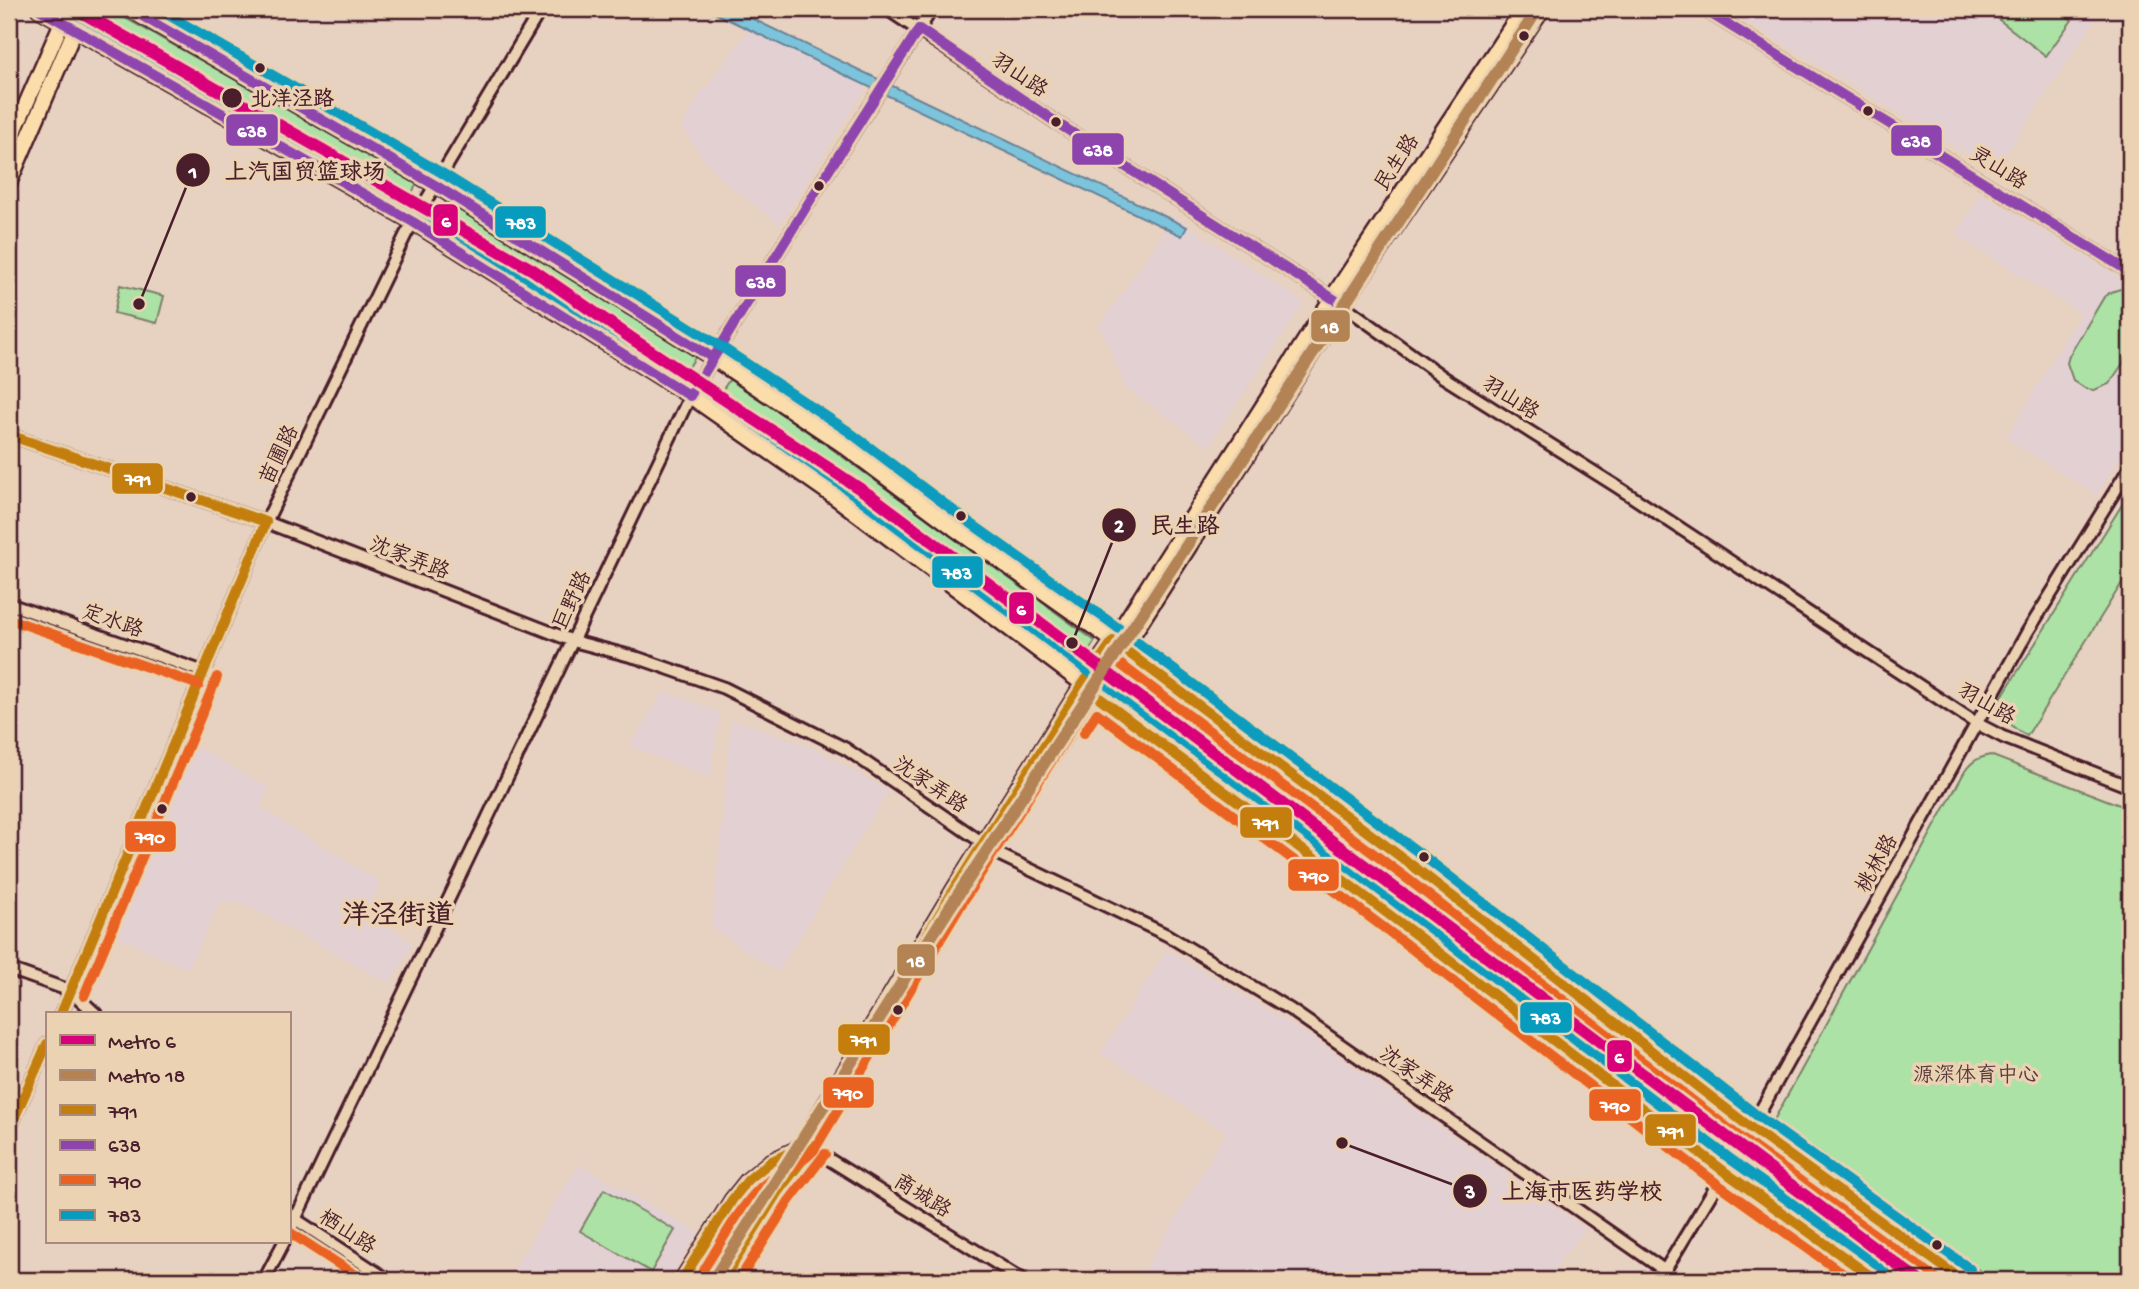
<svg xmlns="http://www.w3.org/2000/svg" width="2139" height="1289" font-family="'Gochi Hand','LXGW WenKai TC',sans-serif">
  <style>
    .built { fill: #e3d0d3 }
    .green { fill: #ace2a5; stroke: #7b8068; stroke-width: 2 }
    .water { fill: #7cc4dc; stroke: #688295; stroke-width: 2 }
    .lines { fill: none; stroke-linecap: round; stroke-linejoin: round }
    .minor-casing { stroke: #4a1f2b; stroke-width: 16 }
    .major-casing { stroke: #4a1f2b; stroke-width: 19 }
    .minor { stroke: #ead2b2; stroke-width: 10 }
    .major { stroke: #fbddab; stroke-width: 14 }
    .bus-1-casing { stroke: #ead2b2; stroke-width: 16 }
    .bus-2-casing { stroke: #ead2b2; stroke-width: 16 }
    .bus-3-casing { stroke: #ead2b2; stroke-width: 16 }
    .bus-4-casing { stroke: #ead2b2; stroke-width: 16 }
    .bus-1 { stroke: #c37e0d; stroke-width: 10 }
    .bus-2 { stroke: #8e44ad; stroke-width: 10 }
    .bus-3 { stroke: #ea6222; stroke-width: 10 }
    .bus-4 { stroke: #079bbe; stroke-width: 10 }
    .metro-1-casing { stroke: #ead2b2; stroke-width: 18 }
    .metro-2-casing { stroke: #ead2b2; stroke-width: 18 }
    .metro-1 { stroke: #d9017a; stroke-width: 12 }
    .metro-2 { stroke: #b38354; stroke-width: 12 }
    .bus-dot { fill: #4a1f2b; stroke: #ead2b2; stroke-width: 2.5 }
    .labels { text-anchor: middle; stroke-width: 7; stroke-linejoin: round; paint-order: stroke }
    .street-label { font-size: 21px; fill: #4a1f2b; stroke: #ead2b2 }
    .stop-label { font-size: 21px; font-weight: bold; fill: #4a1f2b; stroke: #ead2b2; text-anchor: start }
    .park-label { font-size: 21px; fill: #593c3d; stroke: #ead2b2 }
    .district-label { font-size: 28px; font-weight: bold; fill: #4a1f2b; stroke: #ead2b2 }
    .leader { fill: none; stroke: #4a1f2b; stroke-width: 2.5 }
    .callout-dot { fill: #4a1f2b; stroke: #ead2b2; stroke-width: 2.5 }
    .mark-label { font-size: 21px; text-anchor: middle; font-weight: bold; fill: #fff }
    .callout-label { font-size: 23px; text-anchor: middle; font-weight: bold; fill: #4a1f2b; stroke: #ead2b2; stroke-width: 7; stroke-linejoin: round; paint-order: stroke }
    .line-badge { stroke: #ead2b2; stroke-width: 2.5 }
    .badge-label { font-size: 19px; text-anchor: middle; font-weight: bold; fill: #fff }
  </style>
  <rect width="100%" height="100%" fill="#e7d1c1"/>
  <filter id="ink" filterUnits="userSpaceOnUse"><feTurbulence type="fractalNoise" baseFrequency=".0143" numOctaves="2"/><feDisplacementMap in="SourceGraphic" scale="14" xChannelSelector="R" yChannelSelector="G"/><feConvolveMatrix kernelMatrix="1 2 1 2 8 2 1 2 1" color-interpolation-filters="sRGB"/></filter>
  <g filter="url(#ink)">
    <!-- built -->
    <g class="built">
      <polygon points="1726,9 2102,9 1995,171"/>
      <polygon points="750,29 867,86 780,224 721,179 696,149 682,125 697,99"/>
      <polygon points="1981,193 2130,284 2130,441 2097,495 2006,438 2081,313 1956,235"/>
      <polygon points="1175,217 1304,303 1208,446 1125,387 1100,325"/>
      <polygon points="664,692 720,712 710,778 630,746"/>
      <polygon points="732,719 815,749 888,791 778,972 712,928"/>
      <polygon points="187,742 269,788 260,808 380,882 367,911 413,944 389,983 241,902 221,902 187,969 119,937"/>
      <polygon points="1167,950 1294,1026 1586,1229 1545,1280 1139,1280 1226,1133 1101,1053"/>
      <polygon points="579,1164 698,1233 667,1280 507,1280"/>
    </g>
    <!-- green -->
    <g class="green">
      <polygon points="99,9 109,9 418,182 403,209 89,28"/>
      <polygon points="1985,9 2056,9 2072,20 2046,56"/>
      <polygon points="450,195 697,354 681,380 432,223"/>
      <polygon points="120,285 164,296 157,323 114,313"/>
      <polygon points="2120,289 2130,290 2130,353 2109,384 2094,390 2086,389 2073,380 2067,363 2069,356 2104,297 2111,292"/>
      <polygon points="732,376 1095,641 1079,666 715,401"/>
      <path d="M2130,492V570L2027,736C2011,727 1999,717 2001,698Z"/>
      <polygon points="1134,667 1732,1119 1713,1147 1116,699"/>
      <path d="M1990,755L2130,809V1280H1993L1774,1120L1965,771C1972,761 1978,758 1990,755Z"/>
      <polygon points="1769,1140 1956,1280 1899,1280 1749,1168"/>
      <polygon points="604,1189 675,1230 651,1272 580,1231"/>
    </g>
    <!-- water -->
    <polygon class="water" points="706,9 732,9 1187,227 1182,236"/>
    <g class="lines">
      <defs>
        <g id="minor">
          <polyline points="887,9 1057,123 1343,305 1443,377 1616,486 1976,723 2003,737 2130,787"/>
          <polyline points="1703,9 2130,272"/>
          <polyline points="9,435 266,522 573,641 638,658 724,688 846,749 1002,856 1167,935 1291,1010 1664,1270"/>
          <polyline points="9,604 204,672"/>
          <polyline points="9,969 71,991 96,1014"/>
          <polyline points="61,1014 266,522 406,234 541,9"/>
          <polyline points="9,1130 47,1044"/>
          <polyline points="806,1145 1023,1280"/>
          <polyline points="289,1213 295,1219 388,1280"/>
          <polyline points="289,1232 690,396 819,186 932,9"/>
          <polyline points="264,1280 284,1242"/>
          <polyline points="1659,1280 1751,1128 2028,631 2130,467"/>
        </g>
        <g id="major">
          <polyline points="39,9 413,222 690,396 836,498 1407,928 1725,1172 1876,1280"/>
          <polyline points="130,9 435,185 713,358 840,443 954,528 1102,633 1417,869 1751,1128 1962,1280"/>
          <polyline points="9,143 62,22 70,9"/>
          <polyline points="9,183 75,29 80,9"/>
          <polyline points="996,843 1093,693 1123,650 1343,305 1542,9"/>
          <polyline points="682,1280 732,1200 748,1180 770,1162 795,1150 802,1143 955,888 1083,684 1113,641 1332,298 1523,9"/>
          <polyline points="699,1280 764,1172"/>
          <polyline points="723,1280 777,1193 812,1149 968,886"/>
        </g>
      </defs>
      <!-- minor casing -->
      <use href="#minor" class="minor-casing"/>
      <!-- major casing -->
      <use href="#major" class="major-casing"/>
      <!-- minor -->
      <use href="#minor" class="minor"/>
      <!-- major -->
      <use href="#major" class="major"/>
      <defs>
        <g id="bus-1">
          <polyline points="9,435 266,522"/>
          <polyline points="1072,725 1093,693 1407,928 1725,1172 1876,1280"/>
          <polyline points="61,1014 266,522"/>
          <polyline points="9,1130 47,1044"/>
          <polyline points="682,1280 732,1200 748,1180 770,1162 795,1150 802,1143 955,888 1083,684 1113,641 1417,869 1751,1128 1962,1280"/>
          <polyline points="723,1280 777,1193 814,1145"/>
        </g>
        <g id="bus-2">
          <polyline points="39,9 413,222 690,396 819,186 919,29"/>
          <polyline points="130,9 435,185 713,358"/>
          <polyline points="1703,9 2130,272"/>
          <polyline points="919,29 1057,123 1343,305 1542,9"/>
        </g>
        <g id="bus-3">
          <polyline points="9,619 199,685"/>
          <polyline points="1084,733 1097,713 1399,939 1716,1183 1852,1280"/>
          <polyline points="84,996 217,677"/>
          <polyline points="289,1232 363,1280"/>
          <path d="M698,1280C716,1253 737,1210 760,1188C777,1172 799,1167 814,1150L967,895L1095,692L1116,661L1409,880L1742,1139L1938,1280"/>
          <polyline points="739,1280 789,1201 825,1154"/>
        </g>
        <g id="bus-4">
          <polyline points="67,9 420,210 698,385 844,487 1415,917 1733,1161 1884,1269"/>
          <polyline points="158,9 442,173 720,346 848,431 962,517 1110,622 1426,858 1759,1117 1970,1269"/>
        </g>
      </defs>
      <!-- bus-1 casing -->
      <use href="#bus-1" class="bus-1-casing"/>
      <!-- bus-2 casing -->
      <use href="#bus-2" class="bus-2-casing"/>
      <!-- bus-3 casing -->
      <use href="#bus-3" class="bus-3-casing"/>
      <!-- bus-4 casing -->
      <use href="#bus-4" class="bus-4-casing"/>
      <!-- bus-1 -->
      <use href="#bus-1" class="bus-1"/>
      <!-- bus-2 -->
      <use href="#bus-2" class="bus-2"/>
      <!-- bus-3 -->
      <use href="#bus-3" class="bus-3"/>
      <!-- bus-4 -->
      <use href="#bus-4" class="bus-4"/>
      <defs>
        <polyline id="metro-1" points="76,9 533,270 637,342 874,498 1918,1280"/>
        <polyline id="metro-2" points="713,1280 950,907 1538,9"/>
      </defs>
      <!-- metro-1 casing -->
      <use href="#metro-1" class="metro-1-casing"/>
      <!-- metro-2 casing -->
      <use href="#metro-2" class="metro-2-casing"/>
      <!-- metro-1 -->
      <use href="#metro-1" class="metro-1"/>
      <!-- metro-2 -->
      <use href="#metro-2" class="metro-2"/>
    </g>
  </g>
  <!-- markers -->
  <g class="bus-dot">
    <circle cx="1524" cy="36" r="6"/>
    <circle cx="260" cy="68" r="6"/>
    <circle cx="232" cy="98" r="11"/>
    <circle cx="1868" cy="111" r="6"/>
    <circle cx="1056" cy="122" r="6"/>
    <circle cx="819" cy="186" r="6"/>
    <circle cx="191" cy="497" r="6"/>
    <circle cx="961" cy="516" r="6"/>
    <circle cx="162" cy="809" r="6"/>
    <circle cx="1424" cy="857" r="6"/>
    <circle cx="898" cy="1010" r="6"/>
    <circle cx="1937" cy="1245" r="6"/>
  </g>
  <g class="labels">
    <!-- street labels -->
    <g class="street-label">
      <text transform="translate(1020 74) rotate(34)" y="7">羽山路</text>
      <text transform="translate(1396 162) rotate(-57)" y="7">民生路</text>
      <text transform="translate(1999 167) rotate(32)" y="7">灵山路</text>
      <text transform="translate(1511 397) rotate(32)" y="7">羽山路</text>
      <text transform="translate(278 454) rotate(-64)" y="7">苗圃路</text>
      <text transform="translate(410 557) rotate(21)" y="7">沈家弄路</text>
      <text transform="translate(571 600) rotate(-65)" y="7">巨野路</text>
      <text transform="translate(113 620) rotate(19)" y="7">定水路</text>
      <text transform="translate(1987 703) rotate(30)" y="7">羽山路</text>
      <text transform="translate(931 784) rotate(34)" y="7">沈家弄路</text>
      <text transform="translate(1876 863) rotate(-61)" y="7">桃林路</text>
      <text transform="translate(1417 1074) rotate(35)" y="7">沈家弄路</text>
      <text transform="translate(923 1195) rotate(32)" y="7">商城路</text>
      <text transform="translate(348 1231) rotate(33)" y="7">栖山路</text>
    </g>
    <!-- stop labels -->
    <g class="stop-label">
      <text x="250" y="105">北洋泾路</text>
    </g>
    <!-- park labels -->
    <g class="park-label">
      <text x="1976" y="1081">源深体育中心</text>
    </g>
    <!-- district labels -->
    <g class="district-label">
      <text x="398" y="923">洋泾街道</text>
    </g>
  </g>
  <!-- callouts -->
  <path class="leader" d="M139 304L193 170M1072 643L1119 525M1342 1143L1470 1191"/>
  <g class="callout-dot">
    <circle cx="139" cy="304" r="7"/>
    <circle cx="1072" cy="643" r="7"/>
    <circle cx="1342" cy="1143" r="7"/>
    <circle cx="193" cy="170" r="18"/>
    <circle cx="1119" cy="525" r="18"/>
    <circle cx="1470" cy="1191" r="18"/>
  </g>
  <g class="mark-label">
    <text x="193" y="178">1</text>
    <text x="1119" y="532">2</text>
    <text x="1470" y="1198">3</text>
  </g>
  <g class="callout-label">
    <text x="305" y="179">上汽国贸篮球场</text>
    <text x="1185" y="533">民生路</text>
    <text x="1582" y="1199">上海市医药学校</text>
  </g>
  <g class="line-badge">
    <rect x="225" y="113" width="54" height="34" rx="7" fill="#8e44ad"/>
    <rect x="1890" y="124" width="53" height="33" rx="7" fill="#8e44ad"/>
    <rect x="1071" y="132" width="54" height="34" rx="7" fill="#8e44ad"/>
    <rect x="432" y="203" width="27" height="34" rx="7" fill="#d9017a"/>
    <rect x="494" y="205" width="53" height="34" rx="7" fill="#079bbe"/>
    <rect x="734" y="264" width="53" height="34" rx="7" fill="#8e44ad"/>
    <rect x="1310" y="309" width="41" height="34" rx="7" fill="#b38354"/>
    <rect x="111" y="462" width="53" height="33" rx="7" fill="#c37e0d"/>
    <rect x="931" y="555" width="53" height="34" rx="7" fill="#079bbe"/>
    <rect x="1008" y="591" width="27" height="34" rx="7" fill="#d9017a"/>
    <rect x="1239" y="806" width="54" height="33" rx="7" fill="#c37e0d"/>
    <rect x="124" y="820" width="53" height="33" rx="7" fill="#ea6222"/>
    <rect x="1287" y="858" width="53" height="34" rx="7" fill="#ea6222"/>
    <rect x="896" y="943" width="40" height="34" rx="7" fill="#b38354"/>
    <rect x="1519" y="1001" width="54" height="33" rx="7" fill="#079bbe"/>
    <rect x="837" y="1023" width="54" height="33" rx="7" fill="#c37e0d"/>
    <rect x="1606" y="1039" width="27" height="34" rx="7" fill="#d9017a"/>
    <rect x="822" y="1076" width="53" height="33" rx="7" fill="#ea6222"/>
    <rect x="1588" y="1088" width="54" height="34" rx="7" fill="#ea6222"/>
    <rect x="1644" y="1113" width="53" height="34" rx="7" fill="#c37e0d"/>
  </g>
  <g class="badge-label">
    <text x="252" y="137">638</text>
    <text x="1916" y="147">638</text>
    <text x="1098" y="156">638</text>
    <text x="446" y="227">6</text>
    <text x="521" y="229">783</text>
    <text x="761" y="288">638</text>
    <text x="1330" y="333">18</text>
    <text x="138" y="485">791</text>
    <text x="957" y="579">783</text>
    <text x="1021" y="615">6</text>
    <text x="1266" y="829">791</text>
    <text x="150" y="843">790</text>
    <text x="1314" y="882">790</text>
    <text x="916" y="967">18</text>
    <text x="1546" y="1024">783</text>
    <text x="864" y="1046">791</text>
    <text x="1619" y="1063">6</text>
    <text x="848" y="1099">790</text>
    <text x="1615" y="1112">790</text>
    <text x="1671" y="1137">791</text>
  </g>
  <!-- margin -->
  <rect width="2139" height="1289" fill="none" stroke="#ead2b2" stroke-width="35"/>
  <rect x="18" y="18" width="2104" height="1254" fill="none" stroke="#4a1f2b" stroke-width="2.5" filter="url(#ink)"/>
  <!-- legend -->
  <rect x="46" y="1012" width="245" height="231" fill="#ead2b2" stroke="#aa8a7c" stroke-width="2"/>
  <rect x="60" y="1035" width="35" height="10" fill="#d9017a" stroke="#aa8a7c" stroke-width="2"/>
  <text x="108" y="1048" font-size="21" fill="#4a1f2b">Metro 6</text>
  <rect x="60" y="1070" width="35" height="10" fill="#b38354" stroke="#aa8a7c" stroke-width="2"/>
  <text x="108" y="1082" font-size="21" fill="#4a1f2b">Metro 18</text>
  <rect x="60" y="1105" width="35" height="10" fill="#c37e0d" stroke="#aa8a7c" stroke-width="2"/>
  <text x="108" y="1118" font-size="21" fill="#4a1f2b">791</text>
  <rect x="60" y="1140" width="35" height="10" fill="#8e44ad" stroke="#aa8a7c" stroke-width="2"/>
  <text x="108" y="1152" font-size="21" fill="#4a1f2b">638</text>
  <rect x="60" y="1175" width="35" height="10" fill="#ea6222" stroke="#aa8a7c" stroke-width="2"/>
  <text x="108" y="1188" font-size="21" fill="#4a1f2b">790</text>
  <rect x="60" y="1210" width="35" height="10" fill="#079bbe" stroke="#aa8a7c" stroke-width="2"/>
  <text x="108" y="1222" font-size="21" fill="#4a1f2b">783</text>
</svg>
